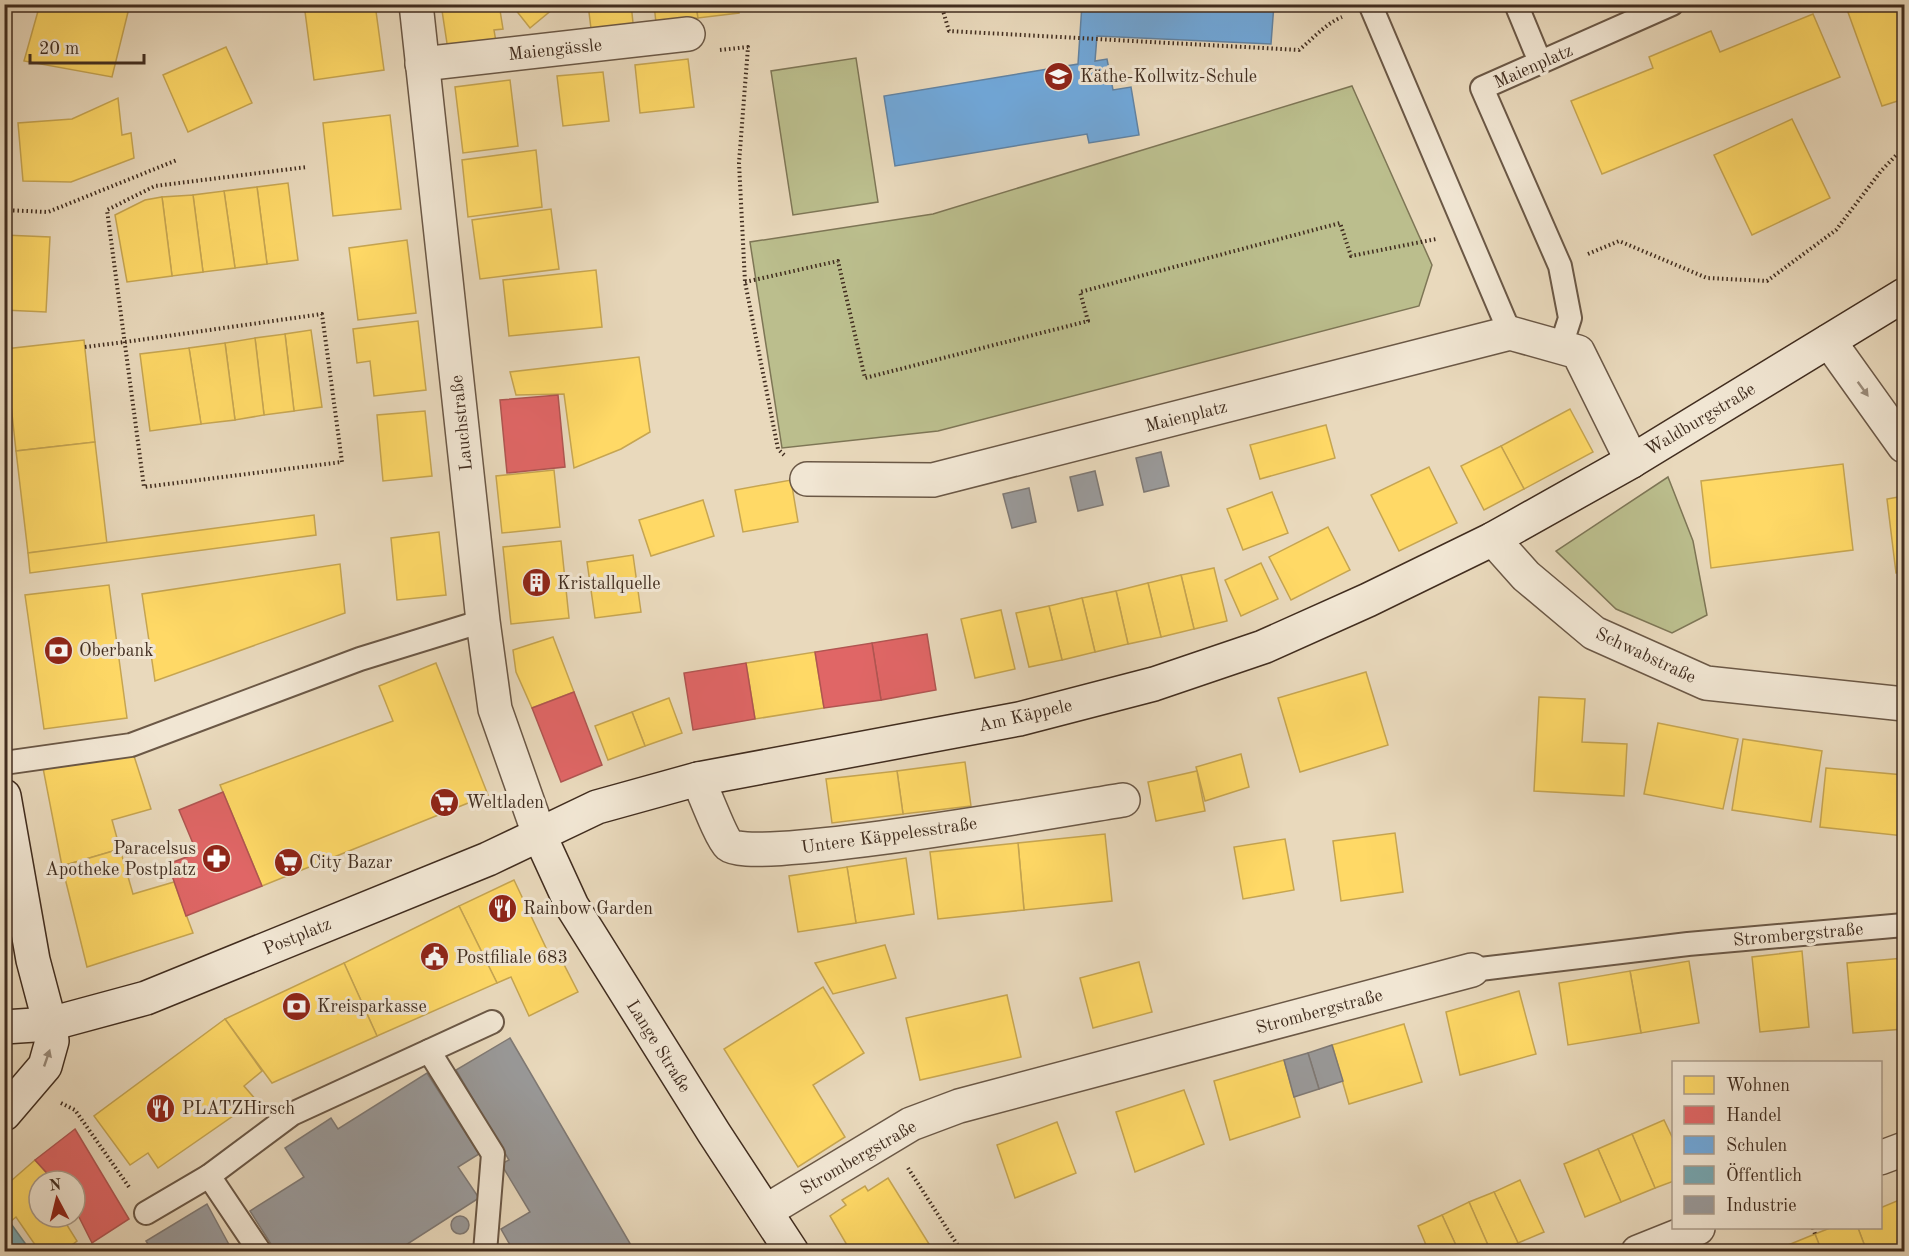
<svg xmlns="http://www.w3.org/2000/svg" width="1909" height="1256" font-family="'Old Standard TT',serif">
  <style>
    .green { fill: #bbbe8d; stroke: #7e7656; stroke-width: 1.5 }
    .homes { fill: #ffd966; stroke: #c6a551; stroke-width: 1.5 }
    .shops { fill: #e06666; stroke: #b05551; stroke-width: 1.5 }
    .schools { fill: #6fa8dc; stroke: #6183a3; stroke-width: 1.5 }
    .public { fill: #76a5af; stroke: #668184; stroke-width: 1.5 }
    .industry { fill: #999; stroke: #7f7974; stroke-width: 1.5 }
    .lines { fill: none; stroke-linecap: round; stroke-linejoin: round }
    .lane-casing { stroke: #6b5846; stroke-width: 26 }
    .street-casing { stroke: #6b5846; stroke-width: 36 }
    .secondary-casing { stroke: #412d1f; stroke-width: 36 }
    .path { stroke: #412d1f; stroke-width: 4; stroke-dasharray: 1.5 3; stroke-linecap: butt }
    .lane { stroke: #f1e6d3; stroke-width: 22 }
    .street { stroke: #f1e6d3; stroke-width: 33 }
    .secondary { stroke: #f1e6d3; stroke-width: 33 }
    .oneway { fill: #998a79 }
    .labels { text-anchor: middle; stroke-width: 6; stroke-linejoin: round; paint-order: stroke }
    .street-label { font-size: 18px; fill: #412d1f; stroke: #f1e6d3 }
    .poi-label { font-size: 18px; fill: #412d1f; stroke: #f1e6d3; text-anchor: start }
  </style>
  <rect width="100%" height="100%" fill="#e9d9bc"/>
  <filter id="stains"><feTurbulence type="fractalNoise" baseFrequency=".00333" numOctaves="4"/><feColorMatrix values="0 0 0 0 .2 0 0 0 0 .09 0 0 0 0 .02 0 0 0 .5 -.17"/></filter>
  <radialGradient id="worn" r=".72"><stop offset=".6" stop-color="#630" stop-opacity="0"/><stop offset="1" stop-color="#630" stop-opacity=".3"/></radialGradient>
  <!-- green -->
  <g class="green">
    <polygon points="856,58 878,202 793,215 771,71"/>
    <polygon points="1352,86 1432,265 1419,306 938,431 782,448 750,242 933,214"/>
    <polygon points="1668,477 1693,541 1707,615 1672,633 1616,609 1556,551"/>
  </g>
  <!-- homes -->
  <g class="homes">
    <polygon points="40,4 130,4 112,77 24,61"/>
    <polygon points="304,4 375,4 384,70 314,80"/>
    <polygon points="441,4 499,4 503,29 494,30 496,42 448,50"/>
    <polygon points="511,4 559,4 530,28"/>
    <polygon points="588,4 631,4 634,32 592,37"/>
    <polygon points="654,4 696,4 698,18 656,23"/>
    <polygon points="696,4 738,4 739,13 698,18"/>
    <polygon points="1845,4 1904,4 1904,99 1882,106"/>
    <polygon points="1813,14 1840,77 1602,174 1571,101 1653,68 1649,57 1711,31 1720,52"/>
    <polygon points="226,47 252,103 188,132 163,75"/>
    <polygon points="688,59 694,107 640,113 635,65"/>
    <polygon points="603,72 609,121 563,126 557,76"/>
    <polygon points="510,80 518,146 463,153 455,87"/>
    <polygon points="118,98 122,135 131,133 134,158 71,182 23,181 18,123 72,119"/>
    <polygon points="390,115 401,209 333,216 323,123"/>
    <polygon points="1792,119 1830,198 1752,235 1714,155"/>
    <polygon points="536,150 542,207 468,217 462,160"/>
    <polygon points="288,183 298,260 267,264 257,187"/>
    <polygon points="257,187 267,264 235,268 224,191"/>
    <polygon points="224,191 235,268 203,272 193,195"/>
    <polygon points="193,195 203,272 172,276 162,197"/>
    <polygon points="162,197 172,276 127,282 115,215 145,200"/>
    <polygon points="551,209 559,269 480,279 472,220"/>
    <polygon points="4,235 50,237 46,312 4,310"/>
    <polygon points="407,240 416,313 358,320 349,248"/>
    <polygon points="596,270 602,327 509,336 503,280"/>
    <polygon points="418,321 426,390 374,396 370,361 357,363 353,329"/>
    <polygon points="311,330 322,407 294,411 285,334"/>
    <polygon points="285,334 294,411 264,415 255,338"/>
    <polygon points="255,338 264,415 235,420 225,343"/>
    <polygon points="84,340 95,442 16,451 5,349"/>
    <polygon points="225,343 235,420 201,424 189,348"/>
    <polygon points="189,348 201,424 150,431 140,354"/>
    <polygon points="639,357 650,432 621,449 574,468 564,394 516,395 510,372"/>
    <polygon points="1570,409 1593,452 1524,489 1501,446"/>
    <polygon points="425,411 432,476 383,481 377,415"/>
    <polygon points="1326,425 1335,458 1260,479 1250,445"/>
    <polygon points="95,442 107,544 28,553 16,451"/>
    <polygon points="1501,446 1524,489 1484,510 1461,466"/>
    <polygon points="1843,464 1853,550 1711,568 1701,481"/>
    <polygon points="1429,467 1457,523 1399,551 1371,495"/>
    <polygon points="554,470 560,527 502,533 496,476"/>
    <polygon points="791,480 798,522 743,532 735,490"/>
    <polygon points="1272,492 1288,533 1243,550 1227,509"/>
    <polygon points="1904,496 1904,572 1896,573 1887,499"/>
    <polygon points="703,500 714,536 651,556 639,520"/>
    <polygon points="314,515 316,535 30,573 28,553"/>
    <polygon points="1328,527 1350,570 1291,600 1269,557"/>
    <polygon points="439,532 446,595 397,600 391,538"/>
    <polygon points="561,541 569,618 511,624 503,547"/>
    <polygon points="633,555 641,612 595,618 587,562"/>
    <polygon points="1261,563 1278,599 1241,616 1225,580"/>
    <polygon points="340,564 345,613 155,681 142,594"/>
    <polygon points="1214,568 1227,621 1194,629 1181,575"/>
    <polygon points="1181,575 1194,629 1161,637 1148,583"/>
    <polygon points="1148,583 1161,637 1128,644 1116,591"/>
    <polygon points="109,585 127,718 44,729 25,595"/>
    <polygon points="1116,591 1128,644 1095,652 1082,598"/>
    <polygon points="1082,598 1095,652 1062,660 1049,606"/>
    <polygon points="1049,606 1062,660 1029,667 1016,613"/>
    <polygon points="1001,610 1015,669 975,678 961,619"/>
    <polygon points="553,637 574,692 532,708 516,672 513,650"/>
    <polygon points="815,652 824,708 755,719 746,663"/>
    <polygon points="436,663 488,795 262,886 220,785 393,721 379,686"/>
    <polygon points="1366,672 1388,745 1300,772 1278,698"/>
    <polygon points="1539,697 1585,699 1582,742 1627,744 1624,796 1534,791"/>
    <polygon points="669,698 682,733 645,746 632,712"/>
    <polygon points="632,712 645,746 608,760 595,726"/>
    <polygon points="1658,723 1738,739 1723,809 1644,794"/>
    <polygon points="1743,739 1822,751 1811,822 1732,810"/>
    <polygon points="1241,754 1249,787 1205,801 1196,767"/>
    <polygon points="134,756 151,809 112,820 120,849 62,866 43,768"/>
    <polygon points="965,762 971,806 903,814 897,771"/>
    <polygon points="1826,768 1904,775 1904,836 1820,827"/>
    <polygon points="897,771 903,814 832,823 826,779"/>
    <polygon points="1197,771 1205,811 1156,821 1148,782"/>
    <polygon points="1395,833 1403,892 1341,901 1333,841"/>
    <polygon points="1105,834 1112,901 1024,910 1018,843"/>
    <polygon points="1285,839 1294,890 1243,899 1234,847"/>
    <polygon points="1018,843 1024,910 938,919 930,852"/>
    <polygon points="120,849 133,894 174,882 193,933 87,967 62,866"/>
    <polygon points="906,858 914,914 856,923 847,867"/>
    <polygon points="847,867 856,923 798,932 789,876"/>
    <polygon points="514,880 548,952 556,949 578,992 529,1016 511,977 497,983 459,906"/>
    <polygon points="459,906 497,983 377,1036 344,963"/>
    <polygon points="885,945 896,978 833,994 815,963"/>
    <polygon points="1802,951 1809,1027 1760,1032 1752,957"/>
    <polygon points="1904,958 1904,1029 1853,1033 1847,963"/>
    <polygon points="1689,961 1699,1023 1641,1033 1630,971"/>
    <polygon points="1139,962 1152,1012 1093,1028 1080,978"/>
    <polygon points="344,963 377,1036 272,1083 225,1019"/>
    <polygon points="1630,971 1641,1033 1568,1045 1559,983"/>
    <polygon points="823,987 864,1053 813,1085 845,1137 798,1167 724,1049"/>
    <polygon points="1519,991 1536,1054 1460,1075 1446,1012"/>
    <polygon points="1007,995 1021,1057 920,1080 906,1018"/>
    <polygon points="225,1019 262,1071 244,1086 256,1100 158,1168 148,1153 130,1165 94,1116"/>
    <polygon points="1404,1024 1422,1082 1349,1104 1332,1045"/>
    <polygon points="1284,1060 1300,1117 1230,1140 1214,1081"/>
    <polygon points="1184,1090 1204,1144 1135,1172 1116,1112"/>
    <polygon points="1664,1120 1674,1141 1674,1181 1655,1188 1632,1134"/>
    <polygon points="1057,1122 1076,1173 1015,1198 997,1145"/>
    <polygon points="1632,1134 1655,1188 1621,1202 1598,1149"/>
    <polygon points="1598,1149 1621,1202 1585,1217 1564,1164"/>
    <polygon points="35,1160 54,1181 39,1181 39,1217 62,1217 77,1241 63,1252 40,1252 16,1217 10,1222 4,1214 4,1187"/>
    <polygon points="888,1178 934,1252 851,1252 830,1216 846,1205 842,1200 865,1186 868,1191"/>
    <polygon points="1520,1180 1544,1232 1518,1243 1494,1192"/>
    <polygon points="1494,1192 1518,1243 1499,1252 1491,1252 1469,1202"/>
    <polygon points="1904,1198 1904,1252 1867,1252 1858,1228 1880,1228 1880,1208"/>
    <polygon points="1469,1202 1491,1252 1459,1252 1442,1215"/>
    <polygon points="1442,1215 1459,1252 1429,1252 1418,1226"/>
    <polygon points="1830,1228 1858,1228 1867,1252 1822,1252 1815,1234"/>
    <polygon points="1815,1234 1822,1252 1776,1252 1776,1250"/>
  </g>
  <!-- shops -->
  <g class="shops">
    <polygon points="558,395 565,467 507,473 500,400"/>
    <polygon points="927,634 936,690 881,700 872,643"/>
    <polygon points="872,643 881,700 824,708 815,652"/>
    <polygon points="746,663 755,719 693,730 684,673"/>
    <polygon points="574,692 602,765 561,782 532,708"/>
    <polygon points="223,792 262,886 186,916 168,864 197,853 179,810"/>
    <polygon points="75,1129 129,1219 92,1243 75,1209 75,1181 54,1181 35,1160"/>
  </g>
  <!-- schools -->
  <polygon class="schools" points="1082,4 1274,4 1271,44 1097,36 1095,61 1107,59 1113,90 1131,87 1139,135 1089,143 1087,134 895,166 884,96 1078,64"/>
  <!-- public -->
  <polygon class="public" points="4,1214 27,1246 20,1252 4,1252"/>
  <!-- industry -->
  <g class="industry">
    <polygon points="1161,452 1169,486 1144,492 1136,458"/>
    <polygon points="1095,471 1103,505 1078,511 1070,477"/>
    <polygon points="1029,488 1036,522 1012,528 1003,494"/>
    <polygon points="510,1038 635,1252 514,1252 501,1229 530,1212 501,1164 509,1160 456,1070"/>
    <polygon points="1332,1045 1343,1081 1319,1089 1308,1053"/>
    <polygon points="1308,1053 1319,1089 1294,1097 1284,1060"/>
    <polygon points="427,1073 479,1154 458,1167 479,1198 395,1252 276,1252 250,1211 304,1177 285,1148 331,1118 338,1129"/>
    <polygon points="207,1204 233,1252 153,1252 146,1241"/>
    <circle cx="460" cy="1225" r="9"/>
  </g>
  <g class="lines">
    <defs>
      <g id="lane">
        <polyline points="1370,4 1510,333"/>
        <polyline points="1516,4 1540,62"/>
        <polyline points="1561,346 1570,318 1560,266 1482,88 1672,4"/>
        <polyline points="4,763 131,745 360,659 483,621"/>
        <polyline points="1472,970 1688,944 1904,925"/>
        <polyline points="429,1051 493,1154 485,1252"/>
        <polyline points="209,1176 260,1252"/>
        <polyline points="146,1213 209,1176 292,1114 492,1022"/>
      </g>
      <g id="street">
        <polyline points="416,4 483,621 495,709 539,834"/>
        <polyline points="422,64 688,34"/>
        <polyline points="1829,341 1904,446"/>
        <polyline points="807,479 933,480 1510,333 1578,352 1632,461"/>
        <polyline points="1493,539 1526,576 1594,633 1706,683 1904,704"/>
        <path d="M698,779C704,792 721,838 729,845C753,865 1072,808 1123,800"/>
        <polyline points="1880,1158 1904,1149"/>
        <polyline points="766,1211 911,1124 959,1106 1472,970"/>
        <polyline points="1638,1252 1698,1228"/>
      </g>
      <g id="secondary">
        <polyline points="4,796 33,960 50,1024 52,1041 45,1066 4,1114"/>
        <polyline points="539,834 572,906 714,1133 792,1252"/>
        <polyline points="4,1027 50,1024 146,998 488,859 597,807 698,779 1019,719 1154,684 1263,647 1368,600 1493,539 1632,461 1904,295"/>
      </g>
    </defs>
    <!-- lane casing -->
    <use href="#lane" class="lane-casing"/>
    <!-- street casing -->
    <use href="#street" class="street-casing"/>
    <!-- secondary casing -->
    <use href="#secondary" class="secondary-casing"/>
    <!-- path -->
    <g class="path">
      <path d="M941,4L949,31L1299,50C1314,38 1325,24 1342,17"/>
      <polyline points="720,50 748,47 739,163 745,282 778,449 784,455"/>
      <polyline points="4,210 48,212 177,160"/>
      <polyline points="1588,254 1619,241 1707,278 1767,281 1836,230 1881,171 1904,147"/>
      <polyline points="745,282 838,261 865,378 1088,321 1080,292 1340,223 1351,256 1436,239"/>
      <polyline points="85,347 125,342 322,314 342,462 144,487 107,210 155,186 307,167"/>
      <polyline points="61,1103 75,1110 129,1187"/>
      <polyline points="908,1168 962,1252"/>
      <polyline points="1813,1228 1815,1234"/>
    </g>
    <!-- lane -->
    <use href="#lane" class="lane"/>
    <!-- street -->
    <use href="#street" class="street"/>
    <!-- secondary -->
    <use href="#secondary" class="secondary"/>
  </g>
  <!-- one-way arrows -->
  <defs><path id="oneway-solid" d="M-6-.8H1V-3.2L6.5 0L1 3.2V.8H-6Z" transform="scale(1.5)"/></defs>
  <g class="oneway">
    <use href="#oneway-solid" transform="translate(1863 389) rotate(54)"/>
    <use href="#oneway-solid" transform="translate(47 1058) rotate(-71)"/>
  </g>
  <!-- icons -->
  <defs>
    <symbol id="school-disc" viewBox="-11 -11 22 22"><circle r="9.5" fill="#8f2418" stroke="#f1e6d3"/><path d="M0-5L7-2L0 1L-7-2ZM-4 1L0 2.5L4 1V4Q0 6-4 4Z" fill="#fff"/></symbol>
    <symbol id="building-disc" viewBox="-11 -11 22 22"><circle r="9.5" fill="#8f2418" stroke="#f1e6d3"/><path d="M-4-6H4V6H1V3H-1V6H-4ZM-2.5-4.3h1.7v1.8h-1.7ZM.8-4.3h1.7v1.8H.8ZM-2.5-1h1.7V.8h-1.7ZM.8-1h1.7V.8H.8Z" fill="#fff"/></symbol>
    <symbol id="bank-disc" viewBox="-11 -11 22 22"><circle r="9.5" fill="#8f2418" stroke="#f1e6d3"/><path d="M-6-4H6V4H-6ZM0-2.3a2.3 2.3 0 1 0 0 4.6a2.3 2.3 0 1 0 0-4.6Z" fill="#fff"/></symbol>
    <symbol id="supermarket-disc" viewBox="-11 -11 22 22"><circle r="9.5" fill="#8f2418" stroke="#f1e6d3"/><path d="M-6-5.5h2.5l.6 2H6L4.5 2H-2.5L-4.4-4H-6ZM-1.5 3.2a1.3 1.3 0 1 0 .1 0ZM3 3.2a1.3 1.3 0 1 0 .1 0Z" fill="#fff"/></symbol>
    <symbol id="pharmacy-disc" viewBox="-11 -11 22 22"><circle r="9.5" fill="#8f2418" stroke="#f1e6d3"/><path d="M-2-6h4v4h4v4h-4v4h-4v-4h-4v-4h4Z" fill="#fff"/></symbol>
    <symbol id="restaurant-disc" viewBox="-11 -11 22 22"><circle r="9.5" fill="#8f2418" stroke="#f1e6d3"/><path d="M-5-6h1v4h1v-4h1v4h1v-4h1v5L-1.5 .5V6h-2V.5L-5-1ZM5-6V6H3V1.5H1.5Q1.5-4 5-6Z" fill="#fff"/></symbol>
    <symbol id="civic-disc" viewBox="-11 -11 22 22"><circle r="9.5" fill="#8f2418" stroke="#f1e6d3"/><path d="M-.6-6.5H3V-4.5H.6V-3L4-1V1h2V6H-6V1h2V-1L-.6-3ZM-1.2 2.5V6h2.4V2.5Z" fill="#fff"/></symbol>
  </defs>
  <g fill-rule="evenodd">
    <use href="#school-disc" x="1042" y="60" width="33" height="33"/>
    <use href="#building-disc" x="520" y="566" width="33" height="33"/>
    <use href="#bank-disc" x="42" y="634" width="33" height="33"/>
    <use href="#supermarket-disc" x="428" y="786" width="33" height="33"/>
    <use href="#pharmacy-disc" x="200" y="842" width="33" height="33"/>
    <use href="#supermarket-disc" x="272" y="846" width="33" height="33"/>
    <use href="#restaurant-disc" x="486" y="892" width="33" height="33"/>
    <use href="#civic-disc" x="418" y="940" width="33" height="33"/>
    <use href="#bank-disc" x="280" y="990" width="33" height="33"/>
    <use href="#restaurant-disc" x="144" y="1092" width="33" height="33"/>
  </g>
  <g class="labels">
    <!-- street labels -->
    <g class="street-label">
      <text transform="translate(555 49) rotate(-6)" y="6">Maiengässle</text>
      <text transform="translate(1533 66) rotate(-24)" y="6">Maienplatz</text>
      <text transform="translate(1186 416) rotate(-14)" y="6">Maienplatz</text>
      <text transform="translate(1700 419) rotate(-31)" y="6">Waldburgstraße</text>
      <text transform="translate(461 423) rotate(-96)" y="6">Lauchstraße</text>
      <text transform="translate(1646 655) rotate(25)" y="6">Schwabstraße</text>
      <text transform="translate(1025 715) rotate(-13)" y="6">Am Käppele</text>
      <text transform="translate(889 835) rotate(-8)" y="6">Untere Käppelesstraße</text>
      <text transform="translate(1798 934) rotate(-5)" y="6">Strombergstraße</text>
      <text transform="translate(297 936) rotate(-22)" y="6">Postplatz</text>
      <text transform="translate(1319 1011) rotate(-15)" y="6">Strombergstraße</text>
      <text transform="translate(659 1046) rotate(58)" y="6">Lange Straße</text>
      <text transform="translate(858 1157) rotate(-30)" y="6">Strombergstraße</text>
    </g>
    <!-- poi labels -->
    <g class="poi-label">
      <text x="1080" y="82">Käthe-Kollwitz-Schule</text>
      <text x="557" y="589">Kristallquelle</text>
      <text x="79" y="656">Oberbank</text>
      <text x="466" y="808">Weltladen</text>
      <text x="196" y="854" text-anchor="end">Paracelsus<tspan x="196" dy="21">Apotheke Postplatz</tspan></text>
      <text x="309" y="868">City Bazar</text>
      <text x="523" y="914">Rainbow Garden</text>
      <text x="456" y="963">Postfiliale 683</text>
      <text x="317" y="1012">Kreisparkasse</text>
      <text x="182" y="1114">PLATZHirsch</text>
    </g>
  </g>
  <!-- margin -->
  <rect width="1909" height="1256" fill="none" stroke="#e9d9bc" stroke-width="24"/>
  <rect x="6" y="6" width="1897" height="1244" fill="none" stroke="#412d1f" stroke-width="3"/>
  <rect x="12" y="12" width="1885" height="1232" fill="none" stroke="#412d1f" stroke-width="1.5"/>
  <!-- legend -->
  <rect x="1672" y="1061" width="210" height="168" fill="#f1e6d3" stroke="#ab9c8b" stroke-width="1.5"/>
  <rect x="1684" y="1076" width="30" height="18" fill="#ffd966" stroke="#ab9c8b" stroke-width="1.5"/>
  <text x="1726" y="1091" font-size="18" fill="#412d1f">Wohnen</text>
  <rect x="1684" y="1106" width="30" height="18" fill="#e06666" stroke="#ab9c8b" stroke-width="1.5"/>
  <text x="1726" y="1121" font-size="18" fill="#412d1f">Handel</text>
  <rect x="1684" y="1136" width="30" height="18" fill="#6fa8dc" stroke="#ab9c8b" stroke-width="1.5"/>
  <text x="1726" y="1151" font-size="18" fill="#412d1f">Schulen</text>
  <rect x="1684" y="1166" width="30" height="18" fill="#76a5af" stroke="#ab9c8b" stroke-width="1.5"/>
  <text x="1726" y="1181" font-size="18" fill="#412d1f">Öffentlich</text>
  <rect x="1684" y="1196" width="30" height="18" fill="#999999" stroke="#ab9c8b" stroke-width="1.5"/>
  <text x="1726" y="1211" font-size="18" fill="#412d1f">Industrie</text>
  <!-- north arrow -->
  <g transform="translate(57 1199) rotate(353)"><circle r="28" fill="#f1e6d3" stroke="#ab9c8b" stroke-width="1.5"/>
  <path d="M0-4.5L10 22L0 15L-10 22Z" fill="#8f2418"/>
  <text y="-9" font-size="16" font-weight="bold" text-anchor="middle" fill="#412d1f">N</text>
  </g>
  <!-- scale -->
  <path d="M30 54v9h114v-9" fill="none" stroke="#412d1f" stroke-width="3"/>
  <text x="39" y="54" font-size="18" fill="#412d1f" stroke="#f1e6d3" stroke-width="4.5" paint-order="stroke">20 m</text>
  <rect width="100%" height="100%" filter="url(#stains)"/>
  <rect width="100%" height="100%" fill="url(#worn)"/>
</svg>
